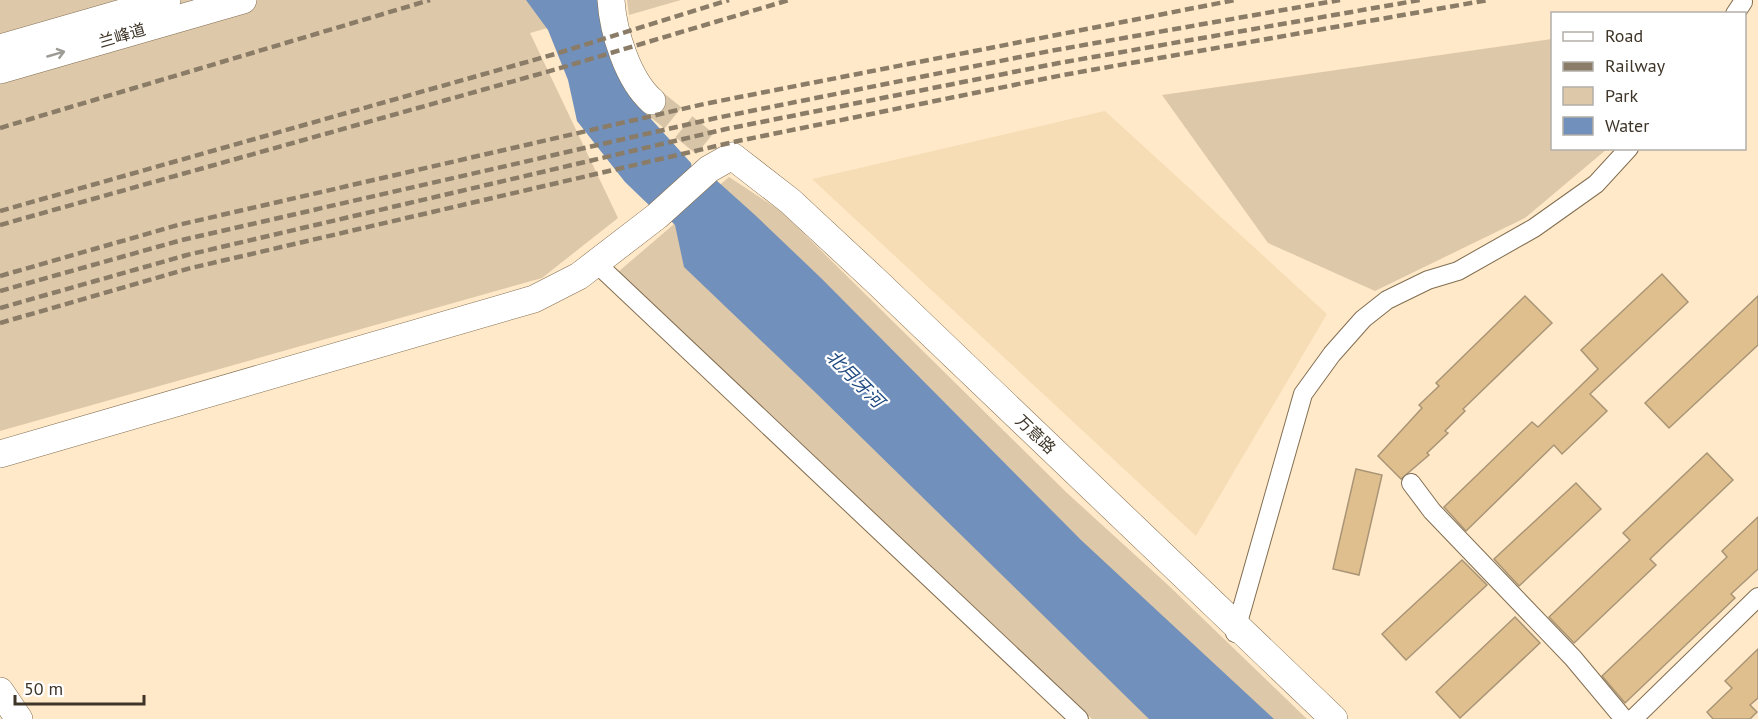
<svg xmlns="http://www.w3.org/2000/svg" width="1758" height="719" font-family="'PT Sans','Noto Sans SC',sans-serif">
  <style>
    .built { fill: #f7ddb6 }
    .green { fill: #ddc8a9 }
    .water { fill: #7190bb }
    .building { fill: #e0bf8f; stroke: #a99576; stroke-width: 1.5 }
    .lines { fill: none; stroke-linecap: round; stroke-linejoin: round }
    .secondary-tunnel { stroke: #d8c5a8; stroke-width: 27; stroke-dasharray: 27 14; stroke-linecap: butt }
    .street-casing { stroke: #826e51; stroke-width: 20 }
    .secondary-casing { stroke: #826e51; stroke-width: 28 }
    .street { stroke: #fff; stroke-width: 18 }
    .secondary { stroke: #fff; stroke-width: 27 }
    .rail { stroke: #8a7c67; stroke-width: 4.5; stroke-dasharray: 9 4.5; stroke-linecap: butt }
    .oneway { stroke: #9e9a94 }
    .labels { text-anchor: middle; stroke-width: 4.5; stroke-linejoin: round; paint-order: stroke }
    .street-label { font-size: 16px; fill: #3e3528; stroke: #fff }
    .water-label { font-size: 18px; font-style: italic; fill: #204a81; stroke: #fff }
  </style>
  <rect width="100%" height="100%" fill="#ffe9c8"/>
  <!-- built -->
  <polygon class="built" points="1105,111 1327,314 1196,536 812,179"/>
  <!-- green -->
  <g class="green">
    <polygon points="0,0 606,0 607,11 530,33 618,218 542,278 0,431"/>
    <polygon points="627,0 681,0 629,15"/>
    <polygon points="1552,39 1552,148 1607,149 1525,218 1375,291 1268,243 1162,95"/>
    <polygon points="729,177 782,212 1066,492 1168,585 1307,719 1092,719 618,272"/>
  </g>
  <!-- water -->
  <polygon class="water" points="526,0 601,0 631,97 691,163 693,174 716,180 755,215 822,279 1081,540 1274,719 1149,719 817,394 684,267 675,225 658,208 650,206 625,182 577,121 568,80 548,30"/>
  <!-- building -->
  <g class="building">
    <polygon points="1662,274 1688,302 1590,394 1607,411 1562,454 1554,445 1466,531 1444,507 1532,422 1538,427 1598,369 1581,350"/>
    <polygon points="1525,296 1552,323 1463,409 1465,411 1445,431 1448,433 1427,453 1429,455 1401,479 1378,456 1422,408 1419,405 1439,386 1436,383"/>
    <polygon points="1758,296 1758,345 1669,428 1645,403"/>
    <polygon points="1707,453 1733,480 1650,559 1656,565 1574,643 1549,617 1630,540 1623,533"/>
    <polygon points="1356,469 1382,475 1359,575 1333,569"/>
    <polygon points="1576,483 1601,509 1519,586 1494,559"/>
    <polygon points="1758,517 1758,569 1731,594 1735,598 1625,703 1602,676 1727,557 1722,551"/>
    <polygon points="1462,560 1487,585 1406,660 1382,634"/>
    <polygon points="1515,617 1540,643 1460,718 1436,692"/>
    <polygon points="1758,649 1758,698 1750,705 1757,712 1750,719 1713,719 1707,712 1732,688 1725,681"/>
  </g>
  <g class="lines">
    <!-- secondary-tunnel -->
    <polyline class="secondary-tunnel" points="652,101 725,160"/>
    <defs>
      <g id="street">
        <polyline points="1735,14 1743,2"/>
        <polyline points="595,262 1079,719"/>
        <polyline points="1411,483 1432,511 1573,658 1624,719"/>
        <polyline points="1235,633 1303,394 1332,354 1363,319 1387,300 1428,280 1458,271 1534,228 1596,184 1629,148"/>
        <polyline points="1633,719 1758,597"/>
      </g>
      <g id="secondary">
        <path d="M611,0C613,32 628,80 652,101"/>
        <polyline points="0,48 167,0"/>
        <polyline points="0,70 243,0"/>
        <polyline points="0,454 534,299 579,276 657,216 709,169 732,156 790,201 875,280 1334,719"/>
        <polyline points="0,691 19,719"/>
      </g>
    </defs>
    <!-- street casing -->
    <use href="#street" class="street-casing"/>
    <!-- secondary casing -->
    <use href="#secondary" class="secondary-casing"/>
    <!-- street -->
    <use href="#street" class="street"/>
    <!-- secondary -->
    <use href="#secondary" class="secondary"/>
    <!-- rail -->
    <g class="rail">
      <polyline points="0,128 430,0"/>
      <polyline points="0,211 555,54 729,0"/>
      <polyline points="0,225 557,69 789,0"/>
      <polyline points="0,276 178,225 704,104 1235,0"/>
      <polyline points="0,291 182,240 716,118 1050,51 1340,0"/>
      <polyline points="0,308 187,255 726,129 1059,63 1420,0"/>
      <polyline points="0,323 191,268 738,141 1063,75 1488,0"/>
    </g>
  </g>
  <!-- one-way arrows -->
  <defs><path id="oneway-shaft" d="M-6 0H5M1.5-3L5.5 0L1.5 3" fill="none" stroke-width="1.6" stroke-linecap="round" stroke-linejoin="round" transform="scale(1.5)"/></defs>
  <use class="oneway" href="#oneway-shaft" transform="translate(56 54) rotate(-16)"/>
  <g class="labels">
    <!-- street labels -->
    <g class="street-label">
      <text transform="translate(122 35) rotate(-16)" y="6">兰峰道</text>
      <text transform="translate(1036 434) rotate(44)" y="6">万意路</text>
    </g>
    <!-- water labels -->
    <g class="water-label">
      <text transform="translate(855 379) rotate(45)" y="6">北月牙河</text>
    </g>
  </g>
  <!-- legend -->
  <rect x="1551" y="12" width="195" height="138" fill="#ffffff" stroke="#b2aea9" stroke-width="1.5"/>
  <rect x="1563" y="32" width="30" height="9" fill="#ffffff" stroke="#b2aea9" stroke-width="1.5"/>
  <text x="1605" y="42" font-size="18" fill="#3e3528">Road</text>
  <rect x="1563" y="62" width="30" height="9" fill="#8a7c67" stroke="#b2aea9" stroke-width="1.5"/>
  <text x="1605" y="72" font-size="18" fill="#3e3528">Railway</text>
  <rect x="1563" y="87" width="30" height="18" fill="#ddc8a9" stroke="#b2aea9" stroke-width="1.5"/>
  <text x="1605" y="102" font-size="18" fill="#3e3528">Park</text>
  <rect x="1563" y="117" width="30" height="18" fill="#7190bb" stroke="#b2aea9" stroke-width="1.5"/>
  <text x="1605" y="132" font-size="18" fill="#3e3528">Water</text>
  <!-- scale -->
  <path d="M15 695v9h129v-9" fill="none" stroke="#3e3528" stroke-width="3"/>
  <text x="24" y="695" font-size="18" fill="#3e3528" stroke="#ffffff" stroke-width="4.5" paint-order="stroke">50 m</text>
</svg>
